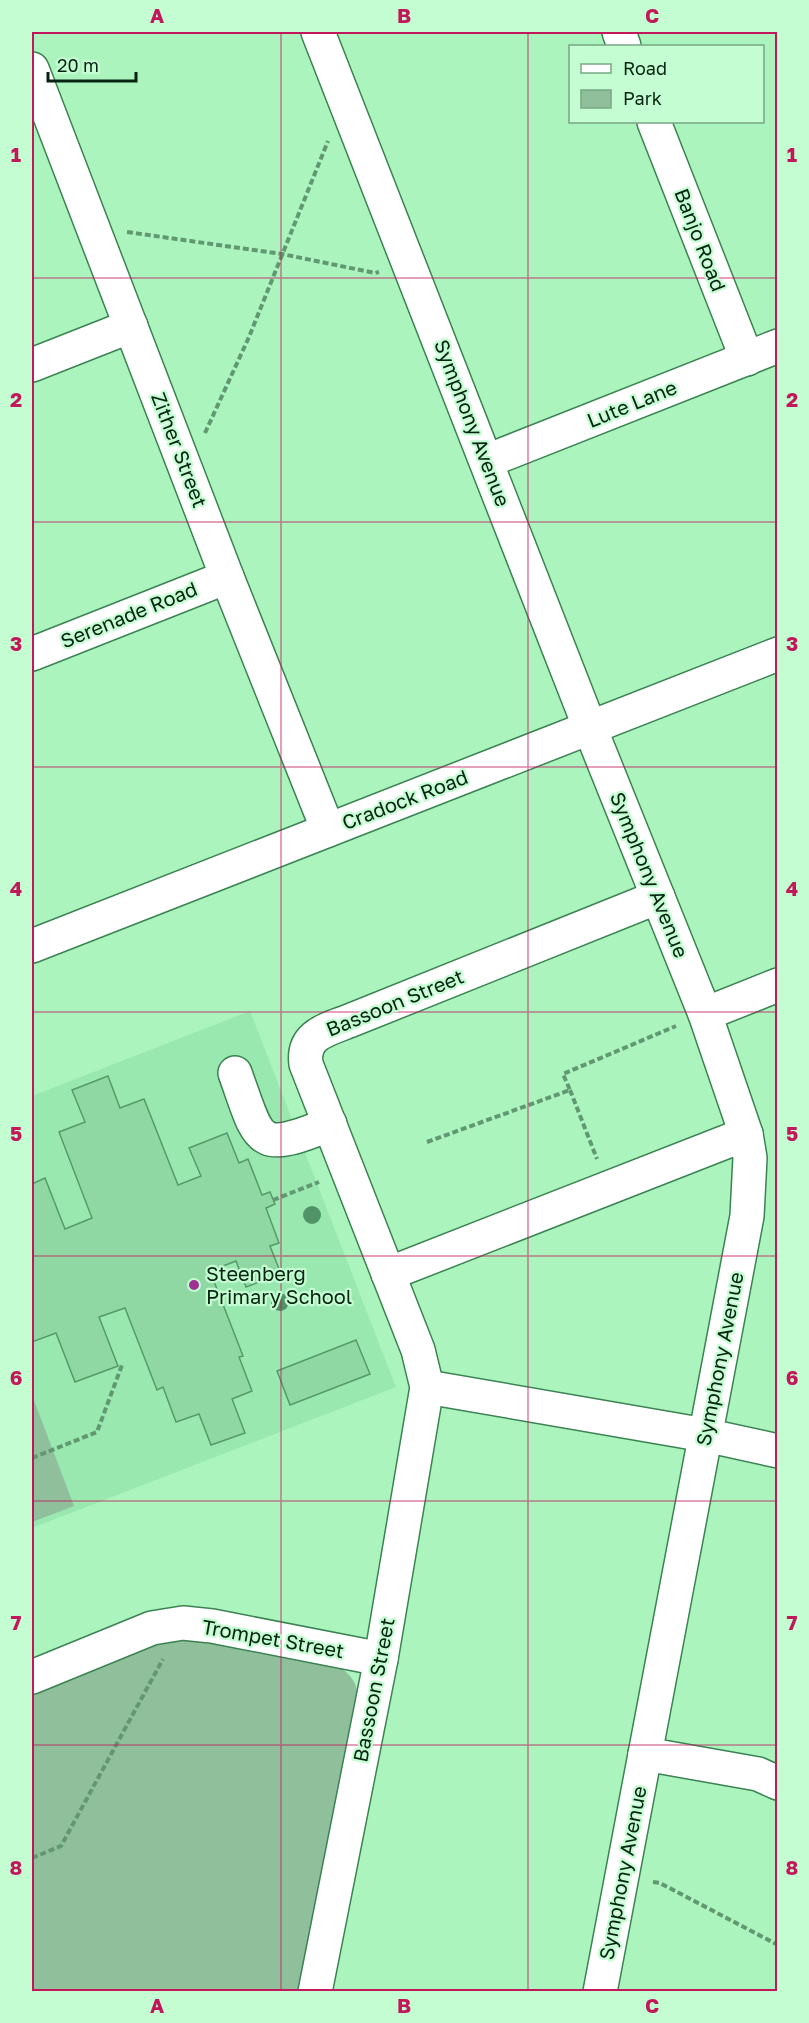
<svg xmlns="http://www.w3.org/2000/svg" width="809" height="2023" font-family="'Golos Text',sans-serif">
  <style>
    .built { fill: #99e8af }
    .green { fill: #90bf9c }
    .building { fill: #90d8a3; stroke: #559b6a; stroke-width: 1.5 }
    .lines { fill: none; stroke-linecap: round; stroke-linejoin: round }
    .minor-casing { stroke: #3c8353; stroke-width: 36 }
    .path { stroke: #629871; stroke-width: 4; stroke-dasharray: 6 3; stroke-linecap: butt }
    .minor { stroke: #fff; stroke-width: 33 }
    .tree { fill: #4f9367 }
    .grid { fill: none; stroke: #c2185b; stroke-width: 1.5; stroke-opacity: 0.55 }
    .poi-dot { fill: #9e3293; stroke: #c4fdd2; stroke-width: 2 }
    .labels { text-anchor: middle; stroke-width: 4.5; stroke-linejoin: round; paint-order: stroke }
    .street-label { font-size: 20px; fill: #062411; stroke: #c4fdd2 }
    .poi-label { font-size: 20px; fill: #062411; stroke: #c4fdd2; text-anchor: start }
    .neatline { fill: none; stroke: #c2185b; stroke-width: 2 }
    .grid-label { font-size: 20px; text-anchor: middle; font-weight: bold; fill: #c2185b }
  </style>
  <rect width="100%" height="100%" fill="#abf4be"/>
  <!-- built -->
  <polygon class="built" points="250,1011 396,1387 32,1528 32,1096"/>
  <!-- green -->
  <g class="green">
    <polygon points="32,1395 74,1506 32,1522"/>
    <path d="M194,1638L341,1668C349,1674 355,1680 357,1691L300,1991L32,1992V1692L159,1643Z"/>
  </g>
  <!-- building -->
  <g class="building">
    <polygon points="108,1076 120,1108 144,1099 178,1185 201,1176 189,1148 227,1133 239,1163 248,1159 262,1195 270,1192 275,1204 266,1208 279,1243 270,1246 281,1274 246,1287 236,1261 210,1271 243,1356 239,1357 252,1391 232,1399 245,1433 211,1445 199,1414 176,1422 163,1387 157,1390 125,1308 99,1317 118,1366 75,1382 56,1333 32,1342 32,1184 45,1178 65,1229 92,1218 59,1132 85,1122 72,1090"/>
    <polygon points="356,1340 370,1374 290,1405 277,1371"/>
  </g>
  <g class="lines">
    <defs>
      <g id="minor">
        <polyline points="318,32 590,728 705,1014 746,1134 750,1158 747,1216 600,1992"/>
        <polyline points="619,32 624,46"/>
        <polyline points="32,69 227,577 328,830"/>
        <polyline points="654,122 747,359"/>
        <polyline points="32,365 131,326"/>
        <polyline points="487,461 778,346"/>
        <polyline points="32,654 227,577"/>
        <polyline points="32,946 778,654"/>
        <polyline points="705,1014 778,985"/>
        <path d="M235,1073C260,1142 255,1155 330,1124"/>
        <polyline points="388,1274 746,1134"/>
        <polyline points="427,1387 705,1435 778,1451"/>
        <polyline points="32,1677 152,1628 183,1623 212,1626 381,1659"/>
        <polyline points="645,1754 758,1774 778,1783"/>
        <path d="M315,1992L381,1659L427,1387L418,1350L306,1064C302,1035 326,1030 349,1021L658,897"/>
      </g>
    </defs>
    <!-- minor casing -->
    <use href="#minor" class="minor-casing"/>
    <!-- path -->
    <g class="path">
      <polyline points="127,232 282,254 375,273 379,272"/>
      <polyline points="205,433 249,337 328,141"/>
      <polyline points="570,1090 597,1159"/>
      <polyline points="427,1142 570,1090 563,1074 676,1026"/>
      <polyline points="273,1200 319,1182"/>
      <polyline points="32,1458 97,1432 122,1365"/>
      <polyline points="32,1858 61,1846 163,1659"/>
      <polyline points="653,1882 660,1883 778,1945"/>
    </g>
    <!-- minor -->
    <use href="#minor" class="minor"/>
  </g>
  <!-- trees -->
  <g class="tree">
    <circle cx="312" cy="1215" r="9"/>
    <circle cx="280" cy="1302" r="9"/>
  </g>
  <!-- grid -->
  <path class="grid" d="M281,32V1992M528,32V1992M32,278H778M32,522H778M32,767H778M32,1012H778M32,1256H778M32,1501H778M32,1745H778"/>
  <!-- markers -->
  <circle class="poi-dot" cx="194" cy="1285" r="6"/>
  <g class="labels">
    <!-- street labels -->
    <g class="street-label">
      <text transform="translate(700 240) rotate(69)" y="7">Banjo Road</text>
      <text transform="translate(632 404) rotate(-22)" y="7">Lute Lane</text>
      <text transform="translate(472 423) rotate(69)" y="7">Symphony Avenue</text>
      <text transform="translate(179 450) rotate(69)" y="7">Zither Street</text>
      <text transform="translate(129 615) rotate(-22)" y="7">Serenade Road</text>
      <text transform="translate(405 800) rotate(-21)" y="7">Cradock Road</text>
      <text transform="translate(649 875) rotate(68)" y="7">Symphony Avenue</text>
      <text transform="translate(395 1003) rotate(-22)" y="7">Bassoon Street</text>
      <text transform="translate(720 1359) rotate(-79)" y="7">Symphony Avenue</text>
      <text transform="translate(273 1639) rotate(10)" y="7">Trompet Street</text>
      <text transform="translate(374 1690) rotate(-79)" y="7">Bassoon Street</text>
      <text transform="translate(623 1873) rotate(-79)" y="7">Symphony Avenue</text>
    </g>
    <!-- poi labels -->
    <g class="poi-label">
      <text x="206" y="1281">Steenberg<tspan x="206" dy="23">Primary School</tspan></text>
    </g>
  </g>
  <!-- border -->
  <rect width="809" height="2023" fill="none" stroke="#c4fdd2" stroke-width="66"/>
  <!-- legend -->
  <rect x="569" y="45" width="195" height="78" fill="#c4fdd2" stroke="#78a685" stroke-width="1.5"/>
  <rect x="581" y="64" width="30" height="9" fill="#ffffff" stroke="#78a685" stroke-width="1.5"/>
  <text x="623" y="75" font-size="18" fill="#062411">Road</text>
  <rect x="581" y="90" width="30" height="18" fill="#90bf9c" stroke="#78a685" stroke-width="1.5"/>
  <text x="623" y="105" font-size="18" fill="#062411">Park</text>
  <!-- scale -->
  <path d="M48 72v9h88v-9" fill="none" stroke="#062411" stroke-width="3"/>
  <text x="57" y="72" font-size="18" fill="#062411" stroke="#c4fdd2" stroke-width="4.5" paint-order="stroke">20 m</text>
  <rect x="33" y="33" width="743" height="1957" class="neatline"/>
  <g class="grid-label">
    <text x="157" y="23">A</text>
    <text x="404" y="23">B</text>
    <text x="652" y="23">C</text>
    <text x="16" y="162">1</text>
    <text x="792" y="162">1</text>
    <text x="16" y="407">2</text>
    <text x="792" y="407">2</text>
    <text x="16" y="651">3</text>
    <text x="792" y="651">3</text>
    <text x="16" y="896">4</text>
    <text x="792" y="896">4</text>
    <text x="16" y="1141">5</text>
    <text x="792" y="1141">5</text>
    <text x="16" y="1385">6</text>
    <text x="792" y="1385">6</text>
    <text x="16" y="1630">7</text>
    <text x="792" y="1630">7</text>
    <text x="16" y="1875">8</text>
    <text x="792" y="1875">8</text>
    <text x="157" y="2013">A</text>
    <text x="404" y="2013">B</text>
    <text x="652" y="2013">C</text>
  </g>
</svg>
